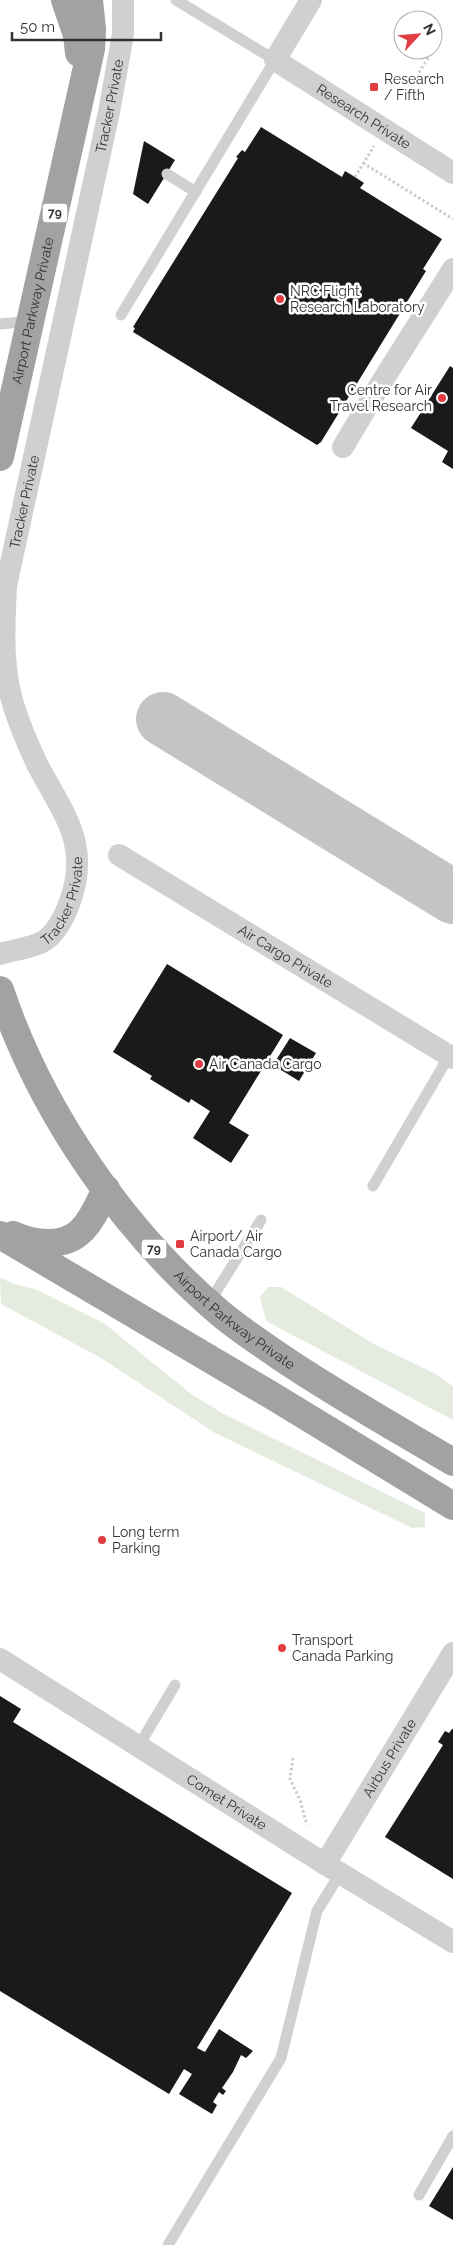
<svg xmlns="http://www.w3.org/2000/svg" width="453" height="2245" font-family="Raleway,sans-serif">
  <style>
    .green { fill: #e5ecdf }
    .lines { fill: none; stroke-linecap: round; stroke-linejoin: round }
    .taxiway { stroke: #c4c4c4; stroke-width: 54 }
    .building { fill: #1a1a1a }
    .path { stroke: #cdcdcd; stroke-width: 3; stroke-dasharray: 2.5 2.5; stroke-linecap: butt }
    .service { stroke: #d0d0d0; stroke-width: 11 }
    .minor { stroke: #d0d0d0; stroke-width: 22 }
    .trunk { stroke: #a2a2a2; stroke-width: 28 }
    .poi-dot { fill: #e23c43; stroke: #fff; stroke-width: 2 }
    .labels { text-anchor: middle; stroke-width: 5; stroke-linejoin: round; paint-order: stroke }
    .shield { fill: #fff; stroke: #707070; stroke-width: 1 }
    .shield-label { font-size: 12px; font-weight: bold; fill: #333 }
    .poi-label { font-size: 14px; fill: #333; stroke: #fff; text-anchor: start }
    .street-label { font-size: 14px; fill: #333; stroke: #fff }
  </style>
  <rect width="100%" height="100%" fill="#fff"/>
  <!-- green -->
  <g class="green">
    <polygon points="2,1278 14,1284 35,1289 105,1324 191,1394 224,1414 425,1513 425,1527 412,1528 215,1433 101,1358 1,1304 0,1279"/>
    <polygon points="268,1287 281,1287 374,1344 434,1373 453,1386 453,1420 266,1321 260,1297"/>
  </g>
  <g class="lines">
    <!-- taxiway -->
    <polyline class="taxiway" points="163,719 453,897"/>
  </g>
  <!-- building -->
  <g class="building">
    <polygon points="261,127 342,177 345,171 355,177 364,183 360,188 442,239 423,269 426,271 321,442 317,445 133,332 135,328 133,327 238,158 236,157 242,150 245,152"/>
    <polygon points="144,141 175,160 148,204 133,194"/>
    <polygon points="450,366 453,368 453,469 442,462 448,451 411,428"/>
    <polygon points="167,964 283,1035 229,1123 249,1135 231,1163 193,1138 210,1111 191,1099 189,1103 150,1079 152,1076 113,1052"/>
    <polygon points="290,1038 316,1053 299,1081 273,1065"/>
    <polygon points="0,1696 21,1709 13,1722 292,1893 197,2048 205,2052 219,2029 253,2051 246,2058 241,2055 233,2072 222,2088 226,2091 223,2095 219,2092 213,2102 217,2105 212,2114 179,2094 192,2074 184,2069 169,2094 0,1991"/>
    <polygon points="452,1729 453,1729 453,1879 385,1837 443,1745 438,1742 445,1731 449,1733"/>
    <polygon points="453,2167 453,2220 429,2206"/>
  </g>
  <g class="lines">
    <!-- path -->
    <g class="path">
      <polyline points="403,98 433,50"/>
      <polyline points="363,163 453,219"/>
      <polyline points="355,177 374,146"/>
      <polyline points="293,1758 290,1779 300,1800 307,1825"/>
    </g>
    <!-- service -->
    <g class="service">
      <polyline points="167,174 196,192"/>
      <polyline points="121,315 275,60 176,0"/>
      <polyline points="0,324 31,321"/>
      <polyline points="373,1186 449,1056"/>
      <polyline points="209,1303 261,1220"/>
      <polyline points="138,1747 175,1685"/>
      <polyline points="419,2195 453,2136"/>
      <polyline points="168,2245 281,2058 317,1911 341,1872"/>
    </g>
    <!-- minor -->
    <g class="minor">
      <path id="s1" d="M311,0L275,60L453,173"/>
      <polyline points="343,447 378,388 453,269"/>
      <path id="s2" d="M119,855L453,1058"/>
      <path id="s3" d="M0,954C13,950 32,948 44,941C55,934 63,919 68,907C92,847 65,816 38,766C30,749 22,731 16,713C1,672 4,629 6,586L109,112L123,34V0"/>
      <path id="s4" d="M0,1659L325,1864L453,1942"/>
      <path id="s5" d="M325,1864L453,1653"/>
    </g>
    <!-- trunk -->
    <g class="trunk">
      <polyline points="65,0 77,35 79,53"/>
      <path id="s6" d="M0,457L91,49L92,29L89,0"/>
      <path id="s7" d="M0,990C41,1112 123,1231 221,1314C239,1329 259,1342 279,1356C335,1394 394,1427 453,1462"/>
      <polyline points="0,1235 271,1395 453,1506"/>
      <path d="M13,1235C34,1245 65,1248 82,1230C93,1219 99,1203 106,1189"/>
    </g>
  </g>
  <!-- markers -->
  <g class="poi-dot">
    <rect x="369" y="82" width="10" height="10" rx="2.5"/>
    <circle cx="280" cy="299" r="5"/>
    <circle cx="442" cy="398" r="5"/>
    <circle cx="199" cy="1064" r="5"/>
    <rect x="175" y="1239" width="10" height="10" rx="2.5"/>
    <circle cx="102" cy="1540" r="5"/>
    <circle cx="282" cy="1648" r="5"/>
  </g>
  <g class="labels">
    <!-- shield labels -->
    <g class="shield">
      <rect x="42.5" y="203.5" width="25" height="19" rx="4"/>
      <rect x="141.5" y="1239.5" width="25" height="19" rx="4"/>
    </g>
    <g class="shield-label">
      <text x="55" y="217">79</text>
      <text x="154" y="1253">79</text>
    </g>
    <!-- poi labels -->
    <g class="poi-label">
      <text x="384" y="84">Research<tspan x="384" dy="16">/ Fifth</tspan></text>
      <text x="290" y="296">NRC Flight<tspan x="290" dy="16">Research Laboratory</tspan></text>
      <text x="432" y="395" text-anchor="end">Centre for Air<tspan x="432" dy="16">Travel Research</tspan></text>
      <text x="209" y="1069">Air Canada Cargo</text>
      <text x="190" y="1241">Airport/ Air<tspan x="190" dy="16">Canada Cargo</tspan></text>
      <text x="112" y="1537">Long term<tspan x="112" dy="16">Parking</tspan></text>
      <text x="292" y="1645">Transport<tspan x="292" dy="16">Canada Parking</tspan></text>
    </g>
    <!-- street labels -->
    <g class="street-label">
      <text dy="5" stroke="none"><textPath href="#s3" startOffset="916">Tracker Private</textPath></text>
      <text dy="5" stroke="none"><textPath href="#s1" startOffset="175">Research Private</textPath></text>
      <text dy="5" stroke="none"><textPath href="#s6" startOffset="150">Airport Parkway Private</textPath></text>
      <text dy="5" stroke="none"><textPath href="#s3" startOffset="511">Tracker Private</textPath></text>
      <text dy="5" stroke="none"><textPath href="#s3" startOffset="92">Tracker Private</textPath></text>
      <text dy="5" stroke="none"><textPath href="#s2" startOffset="195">Air Cargo Private</textPath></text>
      <text dy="5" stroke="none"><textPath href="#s7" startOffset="411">Airport Parkway Private</textPath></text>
      <text dy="5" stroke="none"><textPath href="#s5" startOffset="124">Airbus Private</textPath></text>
      <text dy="5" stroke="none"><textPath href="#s4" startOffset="268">Comet Private</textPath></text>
    </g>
  </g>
  <!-- north arrow -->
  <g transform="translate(418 35) rotate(64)"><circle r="24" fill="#ffffff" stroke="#adadad"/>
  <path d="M0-4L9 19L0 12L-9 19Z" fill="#e23c43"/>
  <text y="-8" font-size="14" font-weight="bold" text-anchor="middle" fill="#333333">N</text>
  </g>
  <!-- scale -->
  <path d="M12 32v8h149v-8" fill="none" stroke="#333333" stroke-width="2.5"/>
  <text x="20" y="32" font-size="15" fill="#333333" stroke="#ffffff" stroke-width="4" paint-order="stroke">50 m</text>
</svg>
